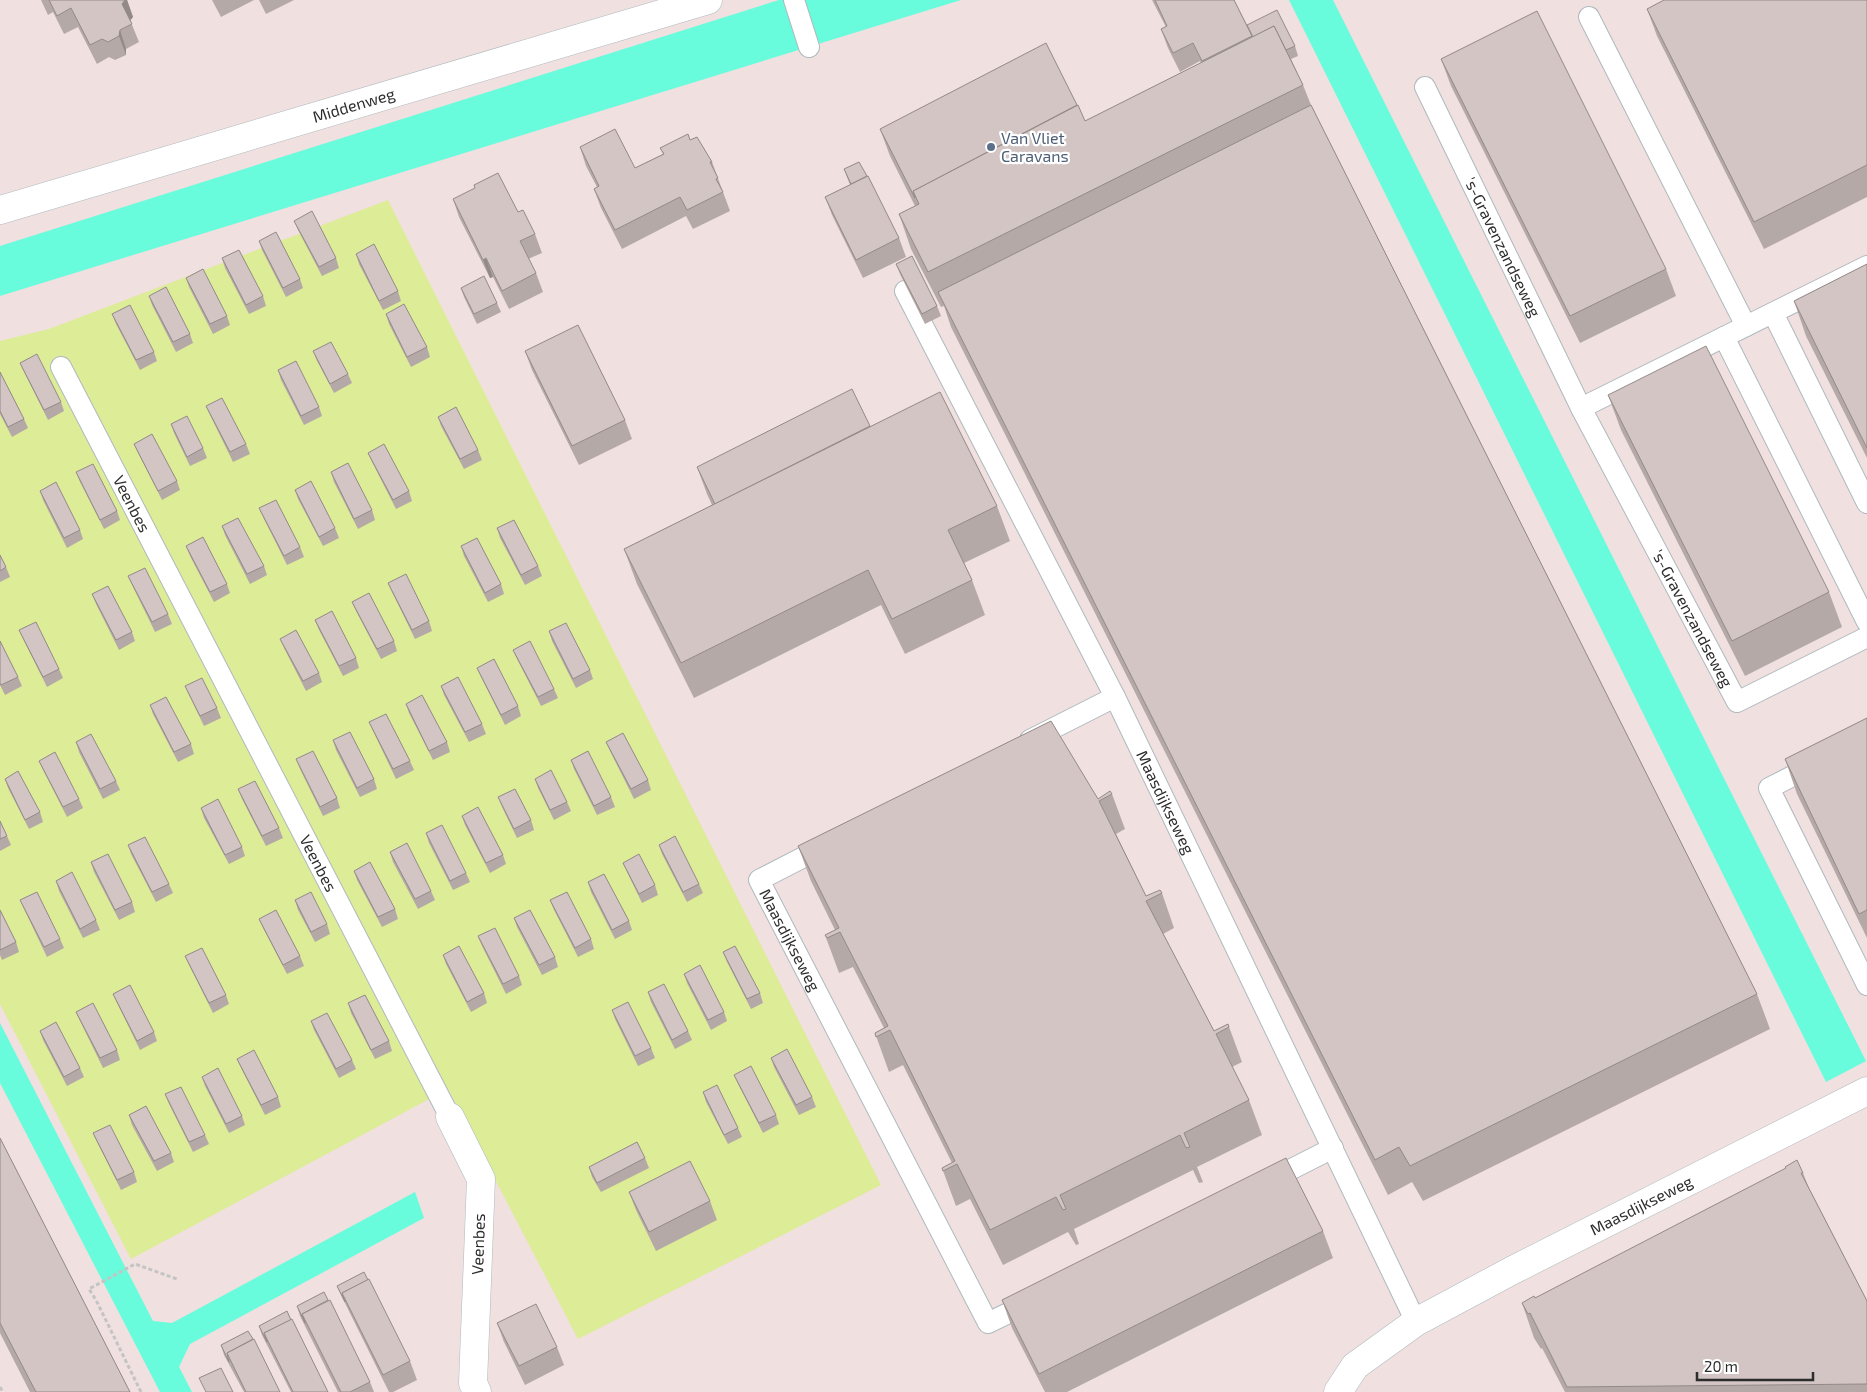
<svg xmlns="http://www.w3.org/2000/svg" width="1867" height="1392" font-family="'Exo 2',sans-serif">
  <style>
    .green { fill: #ddec96 }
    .water { fill: #68fcdc }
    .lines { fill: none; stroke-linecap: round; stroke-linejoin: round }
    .service-casing { stroke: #afb9be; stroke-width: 22 }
    .minor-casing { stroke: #afb9be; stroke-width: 29 }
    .path { stroke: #c4c4c4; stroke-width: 3; stroke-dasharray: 4 2.5; stroke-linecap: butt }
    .service { stroke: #fff; stroke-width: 20 }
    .minor { stroke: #fff; stroke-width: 28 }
    .wall { fill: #b5a9a8 }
    .shaded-wall { fill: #938a88 }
    .building { fill: #d2c5c3; stroke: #938a88 }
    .service-dot { fill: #5c6f8a; stroke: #fff; stroke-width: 2 }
    .labels { text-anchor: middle; stroke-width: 4.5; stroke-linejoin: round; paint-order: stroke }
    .street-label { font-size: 16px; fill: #2d2d2d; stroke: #fff }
    .service-label { font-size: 16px; fill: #4e5e75; stroke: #fff; text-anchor: start }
  </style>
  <rect width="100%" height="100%" fill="#f0e0df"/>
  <!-- green -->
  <polygon class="green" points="388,200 881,1185 578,1339 448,1089 131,1259 0,1004 0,341 49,329"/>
  <!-- water -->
  <g class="water">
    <polygon points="779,0 961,0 0,296 0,246"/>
    <polygon points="1289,0 1333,0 1866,1061 1826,1082"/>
    <polygon points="0,1023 153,1321 172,1323 415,1192 424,1218 190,1344 179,1367 192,1392 160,1392 0,1083"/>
  </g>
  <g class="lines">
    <defs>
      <g id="service">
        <polyline points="794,0 809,47"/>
        <polyline points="1589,17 1746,326"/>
        <path id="s1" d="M1425,87L1581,408L1737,702L1867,637"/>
        <polyline points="905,291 1115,697"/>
        <polyline points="1773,313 1867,503"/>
        <polyline points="1724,337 1867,622"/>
        <path id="s2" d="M61,367L450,1117"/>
        <polyline points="1581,408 1867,266"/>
        <path id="s3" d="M1030,740L1115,697L1416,1322"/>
        <polyline points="1816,764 1769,788 1867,985"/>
        <path id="s4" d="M827,845L759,880L988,1323L1031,1302"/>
        <polyline points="1268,1181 1333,1148"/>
      </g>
      <g id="minor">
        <path id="s5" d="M0,210L708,0"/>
        <polyline points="450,1117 481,1179 473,1383 477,1392"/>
        <path id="s6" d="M1338,1392L1355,1366L1416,1322L1513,1270L1867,1091"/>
      </g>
    </defs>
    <!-- service casing -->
    <use href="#service" class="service-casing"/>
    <!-- minor casing -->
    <use href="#minor" class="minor-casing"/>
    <!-- path -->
    <g class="path">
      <polyline points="0,1387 3,1392"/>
      <polyline points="141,1392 96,1300 89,1289 135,1264 177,1279"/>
    </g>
    <!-- service -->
    <use href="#service" class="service"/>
    <!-- minor -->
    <use href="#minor" class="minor"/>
  </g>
  <!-- wall -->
  <g class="wall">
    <polygon points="41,0 127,0 133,17 130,20 139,42 126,49 126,55 115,60 109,57 97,64 78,27 64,34 53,12 48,15"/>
    <polygon points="212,0 254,0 221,17"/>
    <polygon points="259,0 294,0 266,14"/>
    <polygon points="1152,0 1234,0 1247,25 1295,46 1298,56 1291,59 1303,85 1311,105 1757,994 1770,1029 1423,1201 1412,1182 1388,1195 951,327 944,306 941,307 911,249 899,214 915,206 890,156 880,129 1077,105 1085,121 1201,63 1200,61 1180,72 1168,48 1161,29 1166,27"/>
    <polygon points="1867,0 1867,197 1764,249 1657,36 1647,9"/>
    <polygon points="1441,59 1666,269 1676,296 1580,343 1451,86"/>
    <polygon points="690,140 712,162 730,211 693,229 686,216 622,249 601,208 594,189 597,187 586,166 580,147 635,168 663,154 660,148"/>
    <polygon points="844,169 899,238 906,257 863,278 832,215 825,197 850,185"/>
    <polygon points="453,199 518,212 535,234 542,253 528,259 536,273 543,292 509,309 493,277 490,278 459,217"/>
    <polygon points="294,221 336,258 339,268 322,276 298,230"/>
    <polygon points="259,241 300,279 303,288 286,297 262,250"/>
    <polygon points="356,254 398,291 401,301 383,310 359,264"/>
    <polygon points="222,258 263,296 266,306 249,314 225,268"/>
    <polygon points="896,264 937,306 941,316 925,324 900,274"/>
    <polygon points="1867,264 1867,458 1806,336 1794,301"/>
    <polygon points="186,278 227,316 230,325 213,334 189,287"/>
    <polygon points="461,288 497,303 501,312 477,324 464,297"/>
    <polygon points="149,296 190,334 193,343 176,352 152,305"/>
    <polygon points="112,314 154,352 157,361 140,370 116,324"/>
    <polygon points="386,314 427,347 430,357 411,367 389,324"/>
    <polygon points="313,351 348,374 352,383 334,393 317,361"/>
    <polygon points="525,351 625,420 632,439 579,465 532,370"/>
    <polygon points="20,363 61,402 64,411 48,420 24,372"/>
    <polygon points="278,370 319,407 322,416 304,425 281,380"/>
    <polygon points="0,372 24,419 28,428 12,437 0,414"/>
    <polygon points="1608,395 1829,592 1842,627 1745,676 1621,430"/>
    <polygon points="206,406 246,444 250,454 233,462 210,415"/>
    <polygon points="438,417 478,450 482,460 464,469 441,426"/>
    <polygon points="171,424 203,448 207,458 190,466 174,433"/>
    <polygon points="870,426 997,506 1010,541 964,563 972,580 985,615 905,654 881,605 694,698 637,584 624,549 712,505 707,494 697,467"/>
    <polygon points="134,444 177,481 180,490 162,500 138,453"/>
    <polygon points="368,453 409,491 412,501 396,509 372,462"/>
    <polygon points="76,472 117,511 120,520 104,529 80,482"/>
    <polygon points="331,472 372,510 375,520 358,529 334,482"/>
    <polygon points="295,490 335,528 339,538 323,546 298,499"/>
    <polygon points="40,491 80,530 83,539 67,548 43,500"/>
    <polygon points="259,508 300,547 304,557 287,565 263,517"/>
    <polygon points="222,526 264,566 267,575 250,584 225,535"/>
    <polygon points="497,528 538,566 542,576 525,585 500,538"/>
    <polygon points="186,546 227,584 230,593 214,602 190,556"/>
    <polygon points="461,546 501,584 504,594 488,602 464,556"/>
    <polygon points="0,555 6,567 10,577 0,582"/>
    <polygon points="128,576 168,614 172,624 155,632 132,585"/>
    <polygon points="388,583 429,621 432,631 415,639 392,592"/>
    <polygon points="92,594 132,632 135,641 119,650 96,604"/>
    <polygon points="352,602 394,641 397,651 381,659 356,611"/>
    <polygon points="315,620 356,658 359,668 343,676 319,630"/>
    <polygon points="19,630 59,669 63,678 47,687 23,639"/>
    <polygon points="549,631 590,670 593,679 576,688 552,641"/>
    <polygon points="280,639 319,673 322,682 306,691 284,648"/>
    <polygon points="0,641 18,677 22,686 5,695 0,685"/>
    <polygon points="513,650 554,689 558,698 541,706 517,659"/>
    <polygon points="477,668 518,706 521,716 505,725 481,677"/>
    <polygon points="185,686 217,708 221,718 204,726 189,695"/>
    <polygon points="441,686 482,724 486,734 469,742 444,695"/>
    <polygon points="406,704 447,742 450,752 433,760 409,713"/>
    <polygon points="150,705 191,744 194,754 178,762 153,714"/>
    <polygon points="1867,718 1867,938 1797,794 1785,759"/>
    <polygon points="369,722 410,761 414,770 396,779 373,731"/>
    <polygon points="333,740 374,779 377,789 360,797 336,750"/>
    <polygon points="76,742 116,781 120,790 103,799 79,752"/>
    <polygon points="606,742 648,780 651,790 634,799 610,751"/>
    <polygon points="296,759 337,798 340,808 323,816 300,769"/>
    <polygon points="571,760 611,797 615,807 597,815 574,769"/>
    <polygon points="39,761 79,799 83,808 67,817 43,770"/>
    <polygon points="5,779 40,812 43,822 29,829 8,788"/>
    <polygon points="535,779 567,802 571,811 554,820 538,788"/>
    <polygon points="238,789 279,828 283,838 266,846 242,799"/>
    <polygon points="1112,794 1125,829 1116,834 1146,896 1162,893 1174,928 1163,934 1214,1031 1228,1024 1242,1062 1232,1067 1249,1100 1262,1135 1197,1167 1203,1182 1199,1183 1193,1170 1074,1229 1079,1244 1076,1245 1068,1232 1003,1265 970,1199 956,1206 942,1168 952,1163 903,1065 889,1072 875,1033 884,1028 853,967 839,973 838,970 825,935 835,930 811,881 798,846 1098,799"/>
    <polygon points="498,797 531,820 534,830 517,838 502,807"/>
    <polygon points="201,808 242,847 245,856 229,864 204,818"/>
    <polygon points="462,816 503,855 506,864 490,873 465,825"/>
    <polygon points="0,821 7,836 11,845 0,851"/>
    <polygon points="426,833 466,873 470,882 453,890 429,843"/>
    <polygon points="128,845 169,884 173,893 156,902 131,854"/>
    <polygon points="659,845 699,884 703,893 687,902 662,854"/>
    <polygon points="390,852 431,891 435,900 418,909 393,862"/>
    <polygon points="91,862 132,902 135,912 119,920 94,872"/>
    <polygon points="623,863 655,885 658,895 642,903 627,872"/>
    <polygon points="354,871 395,909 398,919 382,927 357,880"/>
    <polygon points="56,881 96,920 100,930 83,938 59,891"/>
    <polygon points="588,882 629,921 632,930 615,939 591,892"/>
    <polygon points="20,900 60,939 64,948 47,957 24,909"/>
    <polygon points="295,900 327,924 330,934 315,942 298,910"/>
    <polygon points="550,900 591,939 594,949 578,957 554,910"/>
    <polygon points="0,910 16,942 19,952 2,960 0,955"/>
    <polygon points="514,918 555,957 558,967 542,975 517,927"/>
    <polygon points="259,919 300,956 304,966 287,974 263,928"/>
    <polygon points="478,937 519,976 522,985 506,994 482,946"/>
    <polygon points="723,952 760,993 763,1003 751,1009 727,962"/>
    <polygon points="443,955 484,993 487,1003 471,1012 446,964"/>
    <polygon points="185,956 226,995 229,1004 213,1013 189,965"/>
    <polygon points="684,974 724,1012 727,1021 711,1030 687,983"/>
    <polygon points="648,992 688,1031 692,1040 675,1049 651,1002"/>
    <polygon points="113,994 154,1032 157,1041 140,1050 117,1003"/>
    <polygon points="348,1003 389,1041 392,1051 375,1059 351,1013"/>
    <polygon points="612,1010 651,1048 655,1058 638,1066 615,1019"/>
    <polygon points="76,1012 117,1050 120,1060 103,1068 80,1021"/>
    <polygon points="311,1021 352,1060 356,1069 339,1078 314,1030"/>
    <polygon points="40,1031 80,1068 84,1077 67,1086 43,1040"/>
    <polygon points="771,1058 812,1097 816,1107 799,1115 774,1067"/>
    <polygon points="237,1059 278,1097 281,1107 265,1115 241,1068"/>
    <polygon points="734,1075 776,1115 779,1124 763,1133 738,1084"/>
    <polygon points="202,1077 242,1116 245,1125 229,1133 205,1086"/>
    <polygon points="703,1092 738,1128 742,1137 728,1144 706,1102"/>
    <polygon points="165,1094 205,1135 209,1144 193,1152 169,1104"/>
    <polygon points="129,1115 171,1153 174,1162 157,1171 132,1125"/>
    <polygon points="93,1133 134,1172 137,1182 121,1190 97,1142"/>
    <polygon points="0,1138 130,1392 30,1392 0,1333"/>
    <polygon points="645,1158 649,1168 601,1192 592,1177 589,1167"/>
    <polygon points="1803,1173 1809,1188 1867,1301 1867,1392 1565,1392 1542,1348 1541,1349 1534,1338 1522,1303 1535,1298"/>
    <polygon points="629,1192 710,1201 717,1220 656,1251 636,1210"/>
    <polygon points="1323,1231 1333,1258 1067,1392 1045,1392 1012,1328 1002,1300"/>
    <polygon points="337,1286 410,1361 417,1380 393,1392 389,1392 341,1295"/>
    <polygon points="297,1306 370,1382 374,1392 338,1392 300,1316"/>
    <polygon points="291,1320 328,1392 291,1392 262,1335 259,1326"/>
    <polygon points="497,1323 557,1347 564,1365 525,1385 504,1342"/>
    <polygon points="221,1345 280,1392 244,1392 224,1355"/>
  </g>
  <!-- shaded-wall -->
  <g class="shaded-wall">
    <polygon points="125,0 127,0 133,17 129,22 122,4"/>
    <polygon points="120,30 126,49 126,55 119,36"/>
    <polygon points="486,258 493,277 490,278 483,260"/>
  </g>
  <!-- building -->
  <g class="building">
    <polygon points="49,0 125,0 122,4 132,24 120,30 119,36 108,42 102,39 90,45 71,8 57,16"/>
    <polygon points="1155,0 1234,0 1252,36 1202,61 1193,43 1173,53 1161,29 1167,26"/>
    <polygon points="1664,0 1867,0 1867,165 1754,222 1647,9"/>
    <polygon points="1277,10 1295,46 1286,50 1274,26 1253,37 1247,25"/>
    <polygon points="1537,11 1666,269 1570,316 1441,59"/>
    <polygon points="1274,26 1303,85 928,272 899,214 919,204 913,191 1078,105 1085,121"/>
    <polygon points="1046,43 1077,105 913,191 915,198 880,129"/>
    <polygon points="1311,105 1757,994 1410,1166 1399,1147 1375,1160 938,292"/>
    <polygon points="615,129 635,168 664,154 660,148 688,134 690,140 697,137 712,162 710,162 718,178 716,179 723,192 687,210 680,197 615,230 594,189 599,186 580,147"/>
    <polygon points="859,162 867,176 851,184 844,169"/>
    <polygon points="498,173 518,212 523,210 535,234 520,241 536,273 502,291 486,258 483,260 453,199 475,188 474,185"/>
    <polygon points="868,176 899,238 856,260 825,197"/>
    <polygon points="312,211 336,258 319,267 294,221"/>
    <polygon points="276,232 300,279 283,288 259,241"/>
    <polygon points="374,244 398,291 379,301 356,254"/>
    <polygon points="239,250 263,296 246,305 222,258"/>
    <polygon points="912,256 937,306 922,314 896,264"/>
    <polygon points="1867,264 1867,448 1794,301"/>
    <polygon points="203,269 227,316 210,324 186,278"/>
    <polygon points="484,276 497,303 474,314 461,288"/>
    <polygon points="166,287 190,334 173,342 149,296"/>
    <polygon points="404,304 427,347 407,357 386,314"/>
    <polygon points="130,305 154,352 136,360 112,314"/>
    <polygon points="578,325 625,420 572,446 525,351"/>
    <polygon points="331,342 348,374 330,384 313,351"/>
    <polygon points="1706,346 1829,592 1732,641 1608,395"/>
    <polygon points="37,354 61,402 44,410 20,363"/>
    <polygon points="296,361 319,407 301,416 278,370"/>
    <polygon points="0,372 24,419 8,427 0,411"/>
    <polygon points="852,389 870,426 715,504 697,467"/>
    <polygon points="940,392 997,506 948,530 972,580 892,619 868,570 681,663 624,549"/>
    <polygon points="222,398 246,444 230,452 206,406"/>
    <polygon points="456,407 478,450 460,459 438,417"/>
    <polygon points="187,416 203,448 187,457 171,424"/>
    <polygon points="152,434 177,481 158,491 134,444"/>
    <polygon points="384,444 409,491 393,500 368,453"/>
    <polygon points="348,463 372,510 354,519 331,472"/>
    <polygon points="93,464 117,511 100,520 76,472"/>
    <polygon points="311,481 335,528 319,537 295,490"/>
    <polygon points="56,482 80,530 64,538 40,491"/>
    <polygon points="276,500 300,547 284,556 259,508"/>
    <polygon points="238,518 264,566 247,574 222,526"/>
    <polygon points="514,520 538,566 521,575 497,528"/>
    <polygon points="203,537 227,584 210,592 186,546"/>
    <polygon points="477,538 501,584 485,593 461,546"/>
    <polygon points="0,555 6,567 0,571"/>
    <polygon points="145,568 168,614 152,622 128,576"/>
    <polygon points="406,574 429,621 412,630 388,583"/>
    <polygon points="108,586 132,632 116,640 92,594"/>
    <polygon points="369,593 394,641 377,649 352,602"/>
    <polygon points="332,611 356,658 339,666 315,620"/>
    <polygon points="36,622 59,669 43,677 19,630"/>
    <polygon points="566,623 590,670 573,679 549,631"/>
    <polygon points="296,630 319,673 303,681 280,639"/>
    <polygon points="0,641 18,677 1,685 0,683"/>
    <polygon points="530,641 554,689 538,697 513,650"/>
    <polygon points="494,659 518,706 501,715 477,668"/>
    <polygon points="458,677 482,724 465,732 441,686"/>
    <polygon points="202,678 217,708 200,716 185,686"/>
    <polygon points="422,695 447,742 429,751 406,704"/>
    <polygon points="166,697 191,744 174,752 150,705"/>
    <polygon points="386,714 410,761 393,769 369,722"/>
    <polygon points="1867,718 1867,910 1859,914 1785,759"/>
    <polygon points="1051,721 1098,799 1110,791 1112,794 1099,801 1146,896 1160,890 1162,893 1146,901 1214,1031 1228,1024 1229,1027 1216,1034 1249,1100 1184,1133 1190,1147 1186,1148 1180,1135 1060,1195 1066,1209 1063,1210 1056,1197 990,1230 957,1164 943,1171 942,1168 955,1161 890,1030 876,1037 875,1033 888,1026 840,932 827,938 825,935 839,928 798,846"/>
    <polygon points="350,732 374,779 357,788 333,740"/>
    <polygon points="623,733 648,780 631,789 606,742"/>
    <polygon points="91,734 116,781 100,789 76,742"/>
    <polygon points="313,751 337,798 320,807 296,759"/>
    <polygon points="588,751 611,797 594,806 571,760"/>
    <polygon points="55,752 79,799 63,807 39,761"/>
    <polygon points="551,770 567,802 550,810 535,779"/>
    <polygon points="18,771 40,812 25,820 5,779"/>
    <polygon points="255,781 279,828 262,836 238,789"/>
    <polygon points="515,789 531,820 514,829 498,797"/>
    <polygon points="218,799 242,847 225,855 201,808"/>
    <polygon points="478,807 503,855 486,863 462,816"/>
    <polygon points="0,821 7,836 0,839"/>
    <polygon points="442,825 466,873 450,881 426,833"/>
    <polygon points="675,836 699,884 683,892 659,845"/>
    <polygon points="145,837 169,884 152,892 128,845"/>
    <polygon points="407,843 431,891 415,899 390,852"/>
    <polygon points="108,854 132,902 115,910 91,862"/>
    <polygon points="639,854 655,885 639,894 623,863"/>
    <polygon points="370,862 395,909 378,917 354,871"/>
    <polygon points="72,872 96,920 80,929 56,881"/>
    <polygon points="604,874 629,921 612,930 588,882"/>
    <polygon points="37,892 60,939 44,947 20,900"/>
    <polygon points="311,892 327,924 311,932 295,900"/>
    <polygon points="567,892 591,939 575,948 550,900"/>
    <polygon points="0,910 16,942 0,950"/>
    <polygon points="276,910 300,956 283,965 259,919"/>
    <polygon points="530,910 555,957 539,965 514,918"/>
    <polygon points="495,928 519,976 503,984 478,936"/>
    <polygon points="459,946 484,993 467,1002 443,955"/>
    <polygon points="735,946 760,993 747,999 723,952"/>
    <polygon points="202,948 226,995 209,1003 185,956"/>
    <polygon points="700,965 724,1012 708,1020 684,974"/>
    <polygon points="664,984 688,1031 672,1040 648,992"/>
    <polygon points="130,985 154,1032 137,1041 113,994"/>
    <polygon points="365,995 389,1041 371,1050 348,1003"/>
    <polygon points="628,1002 651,1048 635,1056 612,1010"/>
    <polygon points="93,1003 117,1050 100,1058 76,1012"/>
    <polygon points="327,1013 352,1060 336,1069 311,1021"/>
    <polygon points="56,1022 80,1068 64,1077 40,1031"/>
    <polygon points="787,1049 812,1097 796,1105 771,1058"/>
    <polygon points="254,1050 278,1097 261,1105 237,1059"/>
    <polygon points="751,1066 776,1115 759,1123 734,1075"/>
    <polygon points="218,1068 242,1116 226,1124 202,1077"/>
    <polygon points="717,1085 738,1128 724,1135 703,1092"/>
    <polygon points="181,1087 205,1135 189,1142 165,1094"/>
    <polygon points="146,1106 171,1153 154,1161 129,1115"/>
    <polygon points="110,1125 134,1172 117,1180 93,1133"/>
    <polygon points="0,1138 130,1392 36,1392 0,1323"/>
    <polygon points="637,1142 645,1158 597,1183 589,1167"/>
    <polygon points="1286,1158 1323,1231 1039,1374 1002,1300"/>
    <polygon points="1797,1160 1803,1173 1801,1173 1867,1301 1867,1384 1567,1387 1530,1313 1528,1314 1522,1303 1534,1296 1535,1298 1786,1168 1785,1167"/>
    <polygon points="690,1161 710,1201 649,1232 629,1192"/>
    <polygon points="364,1272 368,1280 342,1293 345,1302 337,1286"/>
    <polygon points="369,1279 410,1361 383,1375 342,1293"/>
    <polygon points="324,1292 328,1300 302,1314 305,1323 297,1306"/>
    <polygon points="330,1300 370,1382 350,1392 341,1392 302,1314"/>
    <polygon points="536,1304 557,1347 519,1366 497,1323"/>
    <polygon points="287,1311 291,1320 264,1333 267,1342 259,1326"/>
    <polygon points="292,1319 328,1392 293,1392 264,1333"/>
    <polygon points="248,1331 253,1339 227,1353 229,1362 221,1345"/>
    <polygon points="254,1339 280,1392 246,1392 227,1353"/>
    <polygon points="221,1368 233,1392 206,1392 199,1378"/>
  </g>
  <!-- markers -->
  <circle class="service-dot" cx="991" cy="147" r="5"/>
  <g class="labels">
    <!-- street labels -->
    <g class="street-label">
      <text dy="6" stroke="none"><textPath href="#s5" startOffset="369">Middenweg</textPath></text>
      <text dy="6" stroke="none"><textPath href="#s1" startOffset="178">'s-Gravenzandseweg</textPath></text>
      <text dy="6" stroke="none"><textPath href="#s2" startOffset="154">Veenbes</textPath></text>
      <text dy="6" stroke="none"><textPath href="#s1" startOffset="595">'s-Gravenzandseweg</textPath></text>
      <text dy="6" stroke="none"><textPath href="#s3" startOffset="212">Maasdijkseweg</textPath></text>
      <text dy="6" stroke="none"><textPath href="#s2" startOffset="559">Veenbes</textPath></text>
      <text dy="6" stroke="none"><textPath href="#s4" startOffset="144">Maasdijkseweg</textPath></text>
      <text dy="6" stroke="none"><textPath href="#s6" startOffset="360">Maasdijkseweg</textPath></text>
      <text transform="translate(478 1244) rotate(-88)" y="6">Veenbes</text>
    </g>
    <!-- service labels -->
    <g class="service-label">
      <text x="1001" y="144">Van Vliet<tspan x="1001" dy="18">Caravans</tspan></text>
    </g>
  </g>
  <!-- scale -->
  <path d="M1697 1372v8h116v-8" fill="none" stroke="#2d2d2d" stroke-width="2.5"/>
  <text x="1704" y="1372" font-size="15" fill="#2d2d2d" stroke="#ffffff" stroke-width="4" paint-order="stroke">20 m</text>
</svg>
